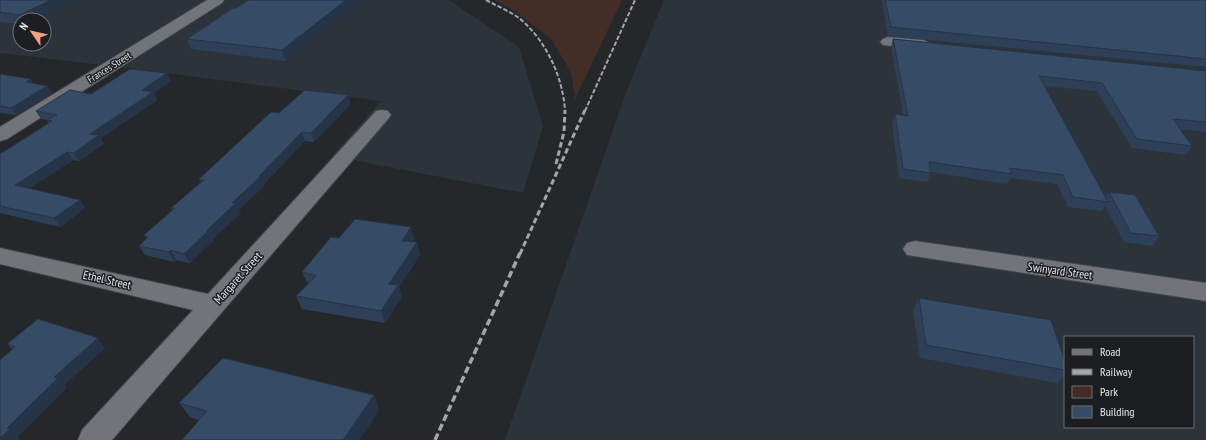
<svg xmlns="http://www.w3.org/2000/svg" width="1206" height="440" font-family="'PT Sans Narrow',sans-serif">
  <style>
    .built { fill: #2d333b; fill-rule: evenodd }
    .green { fill: #432e27 }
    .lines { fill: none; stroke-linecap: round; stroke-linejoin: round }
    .street-casing { stroke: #424447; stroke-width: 2 }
    .street { fill: #717478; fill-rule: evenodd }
    .rail-far2 { stroke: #a3a5a8; stroke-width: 2; stroke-dasharray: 4.5 2; stroke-linecap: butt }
    .rail-far1 { stroke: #a3a5a8; stroke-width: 3; stroke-dasharray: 5.5 3; stroke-linecap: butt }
    .rail { stroke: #a3a5a8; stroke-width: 3.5; stroke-dasharray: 7 3.5; stroke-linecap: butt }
    .wall { fill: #2e4057 }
    .shaded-wall { fill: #263447 }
    .building { fill: #364b65; stroke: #263447 }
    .labels { text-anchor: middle; stroke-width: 3; stroke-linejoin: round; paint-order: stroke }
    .far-street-label { font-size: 10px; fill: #e5e6e9; stroke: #1c1e22 }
    .street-label { font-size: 12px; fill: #e5e6e9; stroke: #1c1e22 }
  </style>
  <rect width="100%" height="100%" fill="#25282b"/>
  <!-- built -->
  <g class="built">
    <path d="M0,0H449L519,47L543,126L523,193L332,156L381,101L128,68L0,53ZM20,20H44V44H20Z"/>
    <path d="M664,0H1206V440H505L627,90ZM1065,337H1193V427H1065Z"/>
  </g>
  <!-- green -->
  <polygon class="green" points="495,0 622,0 575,99 571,72 551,39 515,11"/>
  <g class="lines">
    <defs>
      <g id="street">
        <polygon points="207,0 224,0 222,3 7,139 0,141 0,127"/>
        <polygon points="888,37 923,40 928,42 931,45 928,48 923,50 883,45 880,42 883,39"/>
        <polygon points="382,110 388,111 391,115 388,119 112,440 78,440 82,430 193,310 0,264 0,248 208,294 376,111"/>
        <polygon points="915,241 1206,283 1206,301 907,255 903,249 907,243"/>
      </g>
    </defs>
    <!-- street casing -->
    <use href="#street" class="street-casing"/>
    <!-- street -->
    <use href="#street" class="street"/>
    <!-- rail-far2 -->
    <g class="rail-far2">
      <path d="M486,0C497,6 509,11 519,18C546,40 563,77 565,111"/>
      <polyline points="585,111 635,0"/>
    </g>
    <!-- rail-far1 -->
    <g class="rail-far1">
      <polyline points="556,164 564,132 565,110"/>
      <polyline points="520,254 585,110"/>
    </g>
    <!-- rail -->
    <polyline class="rail" points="435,440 520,253"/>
  </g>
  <!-- wall -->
  <g class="wall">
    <polygon points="0,0 37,20 20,20 20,24 0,22"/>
    <polygon points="249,0 361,0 286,61 191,49 187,39 236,8"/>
    <polygon points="882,0 1206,0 1206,67 888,36"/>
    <polygon points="893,39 1206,71 1206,132 1180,129 1192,146 1186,155 1132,148 1097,91 1045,86 1105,197 1109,192 1159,236 1152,246 1124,242 1105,206 1102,211 1068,207 1057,184 1010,178 1007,184 931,172 927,182 899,178 892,123 895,114 903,115 891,47"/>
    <polygon points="0,74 34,83 52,93 16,115 0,113"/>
    <polygon points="171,81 154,93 157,100 101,138 104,144 79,161 73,160 29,189 85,208 60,227 0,213 0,154 49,124 47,120 41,119 36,111 91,94"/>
    <polygon points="351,104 314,142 305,141 264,184 264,186 239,209 241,213 212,240 213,241 190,263 176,260 174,262 145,255 139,246 147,239 144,235 172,210 171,208 201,182 199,179"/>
    <polygon points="339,238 414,239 413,242 417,242 420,255 399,287 402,297 385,323 302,309 296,296 308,284 302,272"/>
    <polygon points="919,298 1065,362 1065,374 1058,383 920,358 913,311"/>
    <polygon points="7,344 105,348 64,385 66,388 18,436 19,438 17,440 12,349"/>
    <polygon points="374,395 379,410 359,440 182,440 199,420 190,417 179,403"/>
  </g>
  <!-- shaded-wall -->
  <g class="shaded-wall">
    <polygon points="51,0 78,0 37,20 24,20 20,15"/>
    <polygon points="346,0 361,0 286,61 282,50"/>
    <polygon points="167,73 171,81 154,93 157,100 101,138 104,144 79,161 74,153 90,134 142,90"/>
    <polygon points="31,79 36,87 26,82"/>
    <polygon points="47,86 52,93 16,115 11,108"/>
    <polygon points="348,95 351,104 314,142 311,133"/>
    <polygon points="302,132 305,141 264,184 264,186 239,209 241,213 212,240 213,241 190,263 184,254 206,231 232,203"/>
    <polygon points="67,152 73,160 21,194 15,185"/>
    <polygon points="80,200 85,208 60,227 54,218"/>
    <polygon points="411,227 414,239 405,254 402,241"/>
    <polygon points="417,242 420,255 399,287 402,297 385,323 381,311 389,284"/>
    <polygon points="171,250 176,260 174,262 169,252"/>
    <polygon points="98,338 105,348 64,385 66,388 18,436 19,438 17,440 0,440 0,438 7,428 54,377"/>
    <polygon points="374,395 379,410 359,440 343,440"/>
  </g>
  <!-- building -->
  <g class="building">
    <polygon points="0,0 51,0 20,15 0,12"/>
    <polygon points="249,0 346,0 282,50 187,39 233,8 236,8"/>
    <polygon points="885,0 1206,0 1206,59 891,27"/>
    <polygon points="893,39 1206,71 1206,122 1173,119 1192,146 1137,139 1102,83 1039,76 1108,202 1073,197 1063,175 1009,168 1012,174 929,162 931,173 903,169 895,114 908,116"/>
    <polygon points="130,69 167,73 142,90 153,92 90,134 99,135 74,153 67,152 15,185 80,200 54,218 0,206 0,154 52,121 47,120 57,115 36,111 70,90 91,94"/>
    <polygon points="0,74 31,79 26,82 47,86 11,108 0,106"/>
    <polygon points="305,90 348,95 311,133 302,132 259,176 260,177 232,203 236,203 206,231 208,231 184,254 171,250 169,252 139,246 148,237 144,235 175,208 171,208 204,180 199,179 271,112 279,113"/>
    <polygon points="1109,192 1135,195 1159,236 1131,233"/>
    <polygon points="355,219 411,227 402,241 417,242 389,284 398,285 381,311 296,296 316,276 302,272 331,237 339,238"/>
    <polygon points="919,298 1051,320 1065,362 1065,370 926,345"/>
    <polygon points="38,319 98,338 54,377 58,378 7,428 10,429 0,438 0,360 15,347 7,344"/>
    <polygon points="223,358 374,395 343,440 345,440 182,440 207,411 179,403"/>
  </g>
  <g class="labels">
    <!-- far-street labels -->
    <g class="far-street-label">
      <text transform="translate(109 67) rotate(-32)" y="4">Frances Street</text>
    </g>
    <!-- street labels -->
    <g class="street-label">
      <text transform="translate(1060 271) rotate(8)" y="4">Swinyard Street</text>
      <text transform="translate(238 278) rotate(-48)" y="4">Margaret Street</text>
      <text transform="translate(107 280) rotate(13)" y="4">Ethel Street</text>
    </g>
  </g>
  <!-- legend -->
  <rect x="1064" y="336" width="130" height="92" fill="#1c1e22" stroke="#6c6e72"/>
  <rect x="1072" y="349" width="20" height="6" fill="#717478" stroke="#6c6e72"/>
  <text x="1100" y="356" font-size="12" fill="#e5e6e9">Road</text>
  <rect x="1072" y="369" width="20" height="6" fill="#a3a5a8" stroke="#6c6e72"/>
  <text x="1100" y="376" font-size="12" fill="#e5e6e9">Railway</text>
  <rect x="1072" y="386" width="20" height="12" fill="#432e27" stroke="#6c6e72"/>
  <text x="1100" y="396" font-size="12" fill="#e5e6e9">Park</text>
  <rect x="1072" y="406" width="20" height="12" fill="#364b65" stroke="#6c6e72"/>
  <text x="1100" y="416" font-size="12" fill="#e5e6e9">Building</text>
  <!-- north arrow -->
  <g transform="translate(32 32) rotate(304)"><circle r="19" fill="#1c1e22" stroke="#6c6e72"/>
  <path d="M0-3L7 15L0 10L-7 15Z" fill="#f2a081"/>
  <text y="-6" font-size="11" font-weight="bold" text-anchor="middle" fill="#e5e6e9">N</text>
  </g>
</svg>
